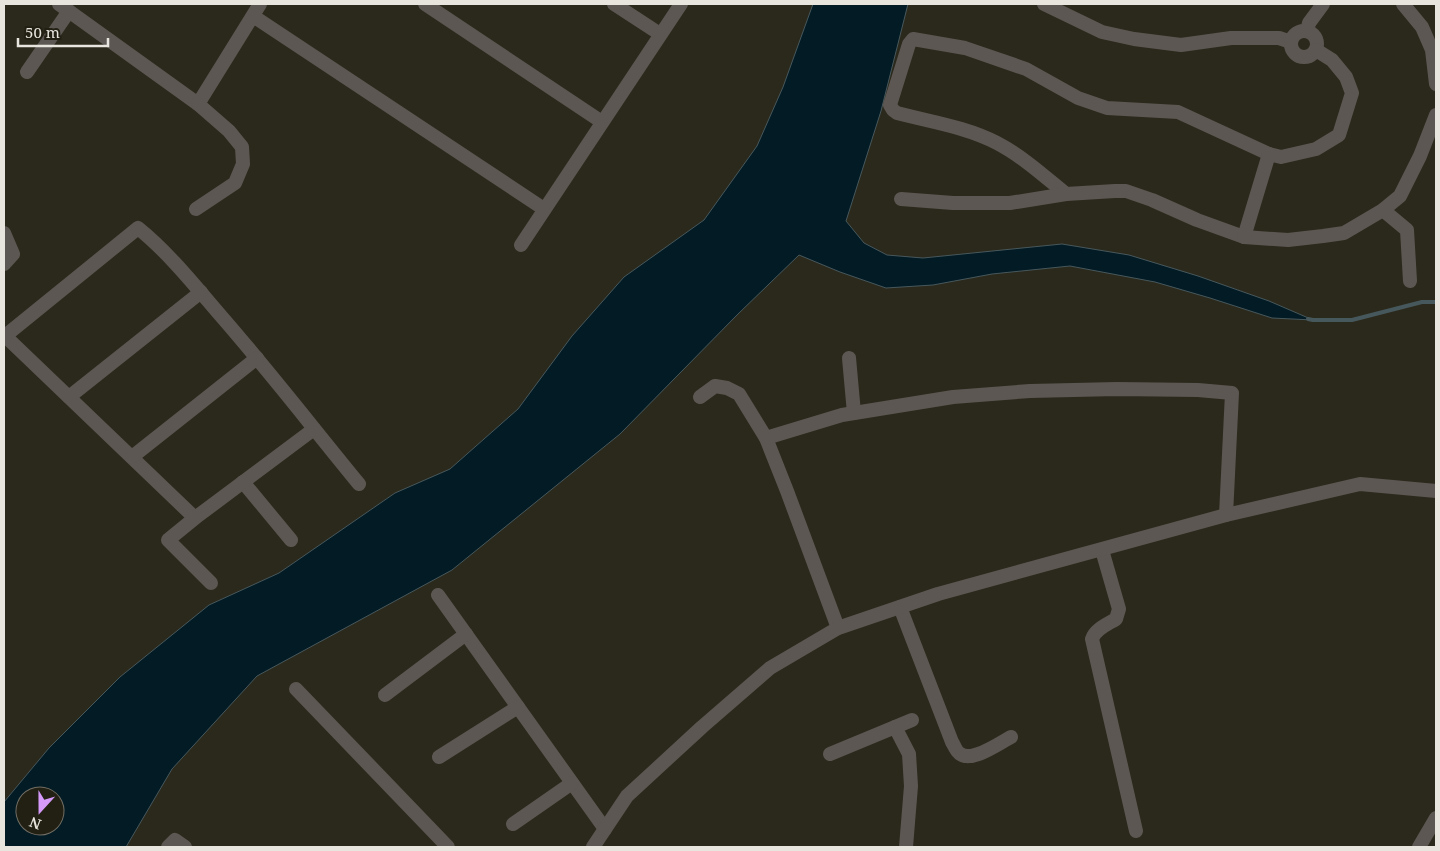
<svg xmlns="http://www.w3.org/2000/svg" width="1440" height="851" font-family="'Noto Serif',serif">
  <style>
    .water { fill: #031b25; stroke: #47585c; fill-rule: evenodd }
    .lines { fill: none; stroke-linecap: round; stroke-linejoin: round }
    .stream { stroke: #47585c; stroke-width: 4 }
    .minor { stroke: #5d5753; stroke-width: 14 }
  </style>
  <rect width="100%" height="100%" fill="#2b291c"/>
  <!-- water -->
  <path class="water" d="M813,4H908L881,111L846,221L864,243L887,255L923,258L1062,244L1129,255L1198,276L1269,301L1313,320L1272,318L1210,298L1155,282L1070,266L992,274L933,285L886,288L840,272L799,255L738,314L620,434L452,570L257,676L172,769L126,847H4V802L49,748L120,677L209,605L279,573L395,493L450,469L518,409L572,336L624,277L704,220L757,146L783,87ZM25,796H55V826H25Z"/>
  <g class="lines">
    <!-- stream -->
    <polyline class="stream" points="1308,319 1313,320 1352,320 1422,302 1436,302"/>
    <!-- minor -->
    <g class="minor">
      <polyline points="59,4 198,104 229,131 242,147 243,164 235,183 196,209"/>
      <polyline points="425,4 602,122"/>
      <polyline points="614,4 660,34"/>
      <polyline points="1044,4 1102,32 1134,39 1181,45 1231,38 1279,38 1291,42"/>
      <polyline points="1403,4 1422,27 1432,50 1436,84"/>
      <polyline points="253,16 544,209"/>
      <circle cx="1304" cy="44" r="13"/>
      <polyline points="1307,31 1309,23 1323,4"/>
      <polyline points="27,72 69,11"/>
      <polyline points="198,104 260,4"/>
      <path d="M1066,194C1044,176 1022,156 997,143C966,127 931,122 897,113L893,110L890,105L909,44L913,39L965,48L1026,69L1078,98L1107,108L1178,112L1269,154L1281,157L1316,149L1339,135L1352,93L1346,77L1332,60L1316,50"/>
      <polyline points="901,199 953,203 1010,203 1066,194 1115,191 1126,191 1152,200 1197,220 1244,237 1288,240 1323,236 1344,233 1383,210 1400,196 1420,156 1436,115"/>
      <polyline points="1383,210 1407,230 1410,281"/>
      <polyline points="4,233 13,254 4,264"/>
      <polyline points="1244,237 1269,154"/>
      <polyline points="521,245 681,4"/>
      <polyline points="4,335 195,518"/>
      <path d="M5,336L138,228C169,253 195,286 221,316C269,371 313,428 359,484"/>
      <polyline points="849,358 854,413"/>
      <polyline points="69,397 201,292"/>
      <polyline points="700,397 715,386 727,388 739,394 766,438 842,415 953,397 1030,391 1117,389 1198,390 1232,393 1226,515"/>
      <polyline points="766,438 787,491 838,628"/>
      <polyline points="132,457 257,358"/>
      <polyline points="243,482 291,540"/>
      <path d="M1102,550L1119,609L1116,619C1108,624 1095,629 1092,639L1136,831"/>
      <polyline points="211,583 168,540 195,518 314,429"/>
      <polyline points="438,595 605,829"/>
      <path d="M900,607L952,742C954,745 956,751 959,753C971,764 999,743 1011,737"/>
      <polyline points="296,689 448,847"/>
      <polyline points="385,695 466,634"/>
      <polyline points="895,727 909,754 911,786 906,847"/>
      <polyline points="830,754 912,720"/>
      <polyline points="439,757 518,707"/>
      <polyline points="513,824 572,783"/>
      <polyline points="168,847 175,840 185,847"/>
      <polyline points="593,847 627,796 702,727 770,668 838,628 938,594 1226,515 1360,484 1436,491"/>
      <polyline points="1419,847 1436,818"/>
    </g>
  </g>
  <!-- border -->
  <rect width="1440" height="851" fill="none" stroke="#e7e5dd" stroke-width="10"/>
  <!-- north arrow -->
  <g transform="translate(40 811) rotate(201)"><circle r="24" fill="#221f13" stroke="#716e64"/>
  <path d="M0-4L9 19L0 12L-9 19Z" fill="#d69bfa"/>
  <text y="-8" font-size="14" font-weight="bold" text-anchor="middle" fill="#e7e5dd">N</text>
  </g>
  <!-- scale -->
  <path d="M18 38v8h90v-8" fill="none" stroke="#e7e5dd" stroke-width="2.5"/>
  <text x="25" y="38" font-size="15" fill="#e7e5dd" stroke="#221f13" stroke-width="4" paint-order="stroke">50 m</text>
</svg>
